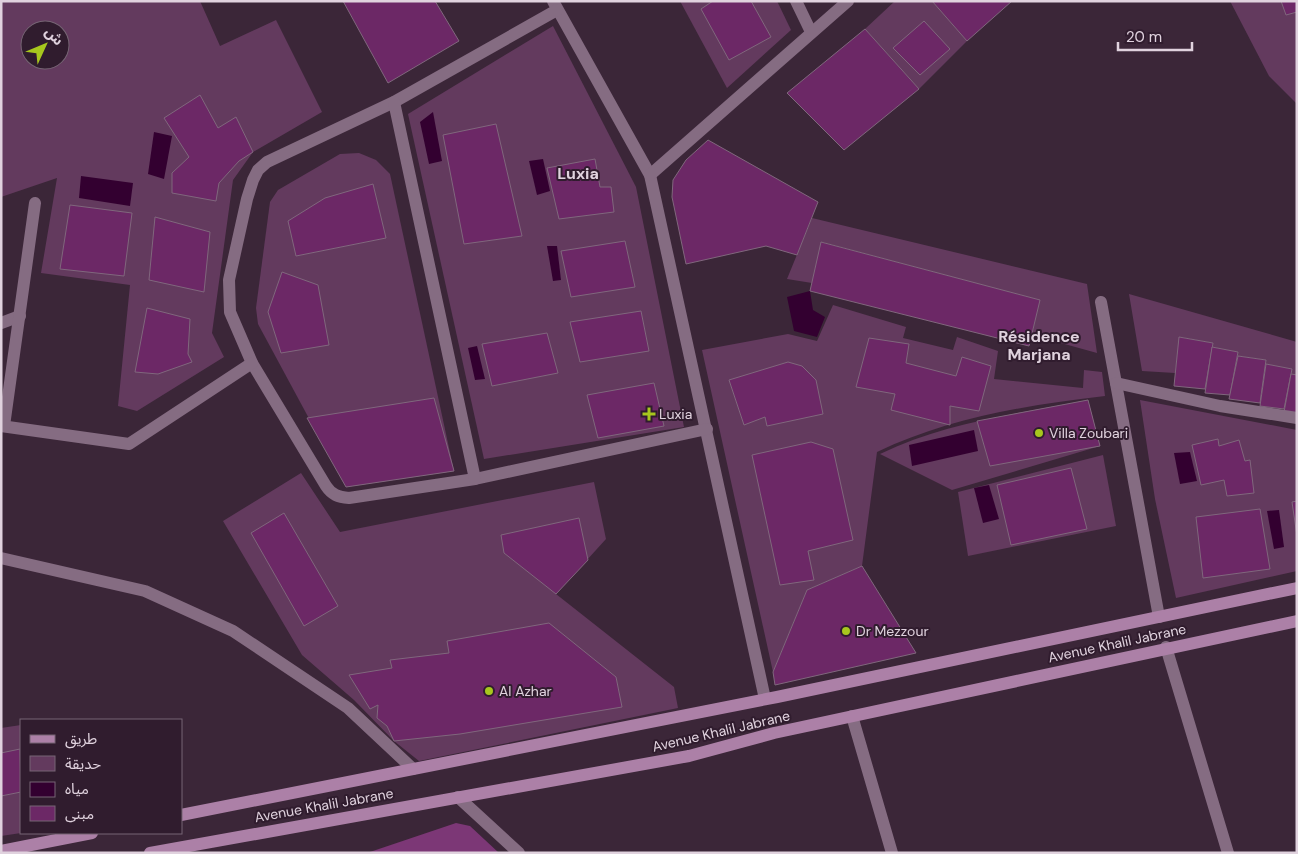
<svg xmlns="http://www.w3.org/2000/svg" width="1298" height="854" font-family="'DM Sans','Noto Sans Arabic',sans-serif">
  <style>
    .green { fill: #633a5e; fill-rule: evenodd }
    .forest { fill: #7c3776 }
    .water { fill: #330030 }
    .building { fill: #6c2866; stroke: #80677d }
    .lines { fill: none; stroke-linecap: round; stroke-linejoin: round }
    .minor { stroke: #856c82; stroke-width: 12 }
    .primary { stroke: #ac80a7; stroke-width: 12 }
    .poi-dot { fill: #a7c71e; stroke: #301c2e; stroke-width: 2 }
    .labels { text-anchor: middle; stroke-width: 4; stroke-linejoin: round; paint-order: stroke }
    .poi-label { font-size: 14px; fill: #e0d2de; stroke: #301c2e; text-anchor: start }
    .street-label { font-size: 14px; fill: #e0d2de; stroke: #301c2e }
    .quarter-label { font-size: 16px; font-weight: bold; fill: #e0d2de; stroke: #301c2e }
  </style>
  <rect width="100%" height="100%" fill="#3b2638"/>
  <!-- green -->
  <g class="green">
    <path d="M1,1H200L220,46L276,20L322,112L253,152L233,180L212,333L224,357L137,411L118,406L130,285L41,273L57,178L1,197ZM30,30H60V60H30Z"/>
    <polygon points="680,1 777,1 791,30 727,88"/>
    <polygon points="895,1 932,1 967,41 919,89 865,29"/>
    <polygon points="1230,1 1297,1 1297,104 1269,76"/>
    <polygon points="553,26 636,187 684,427 484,459 408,114"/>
    <polygon points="359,153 376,160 390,174 454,471 346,487 258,324 256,308 270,202 278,190 340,154"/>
    <polygon points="812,218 1087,284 1097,353 1032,335 1039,300 822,242 812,283 787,279"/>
    <polygon points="1129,294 1297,342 1297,375 1291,374 1291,369 1266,364 1266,360 1238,356 1238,352 1212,347 1213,343 1180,337 1175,373 1142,371"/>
    <path d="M833,305L906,327L903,338L953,350L957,337L998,351L994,379L1083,388L1084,370L1102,372L1105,396C1027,405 948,418 877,452L862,566L807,590L773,672L702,350L788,334L817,341Z"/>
    <path d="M1088,400L1100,446L952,490L880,454C946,422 1017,414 1088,400Z"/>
    <polygon points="1140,400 1297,430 1297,571 1176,598 1155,499"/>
    <polygon points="1103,455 1116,526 968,556 958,492"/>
    <polygon points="301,473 340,532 594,482 606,539 556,594 674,687 678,708 419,761 394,741 354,700 302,655 223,521"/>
    <polygon points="21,725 21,833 1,836 1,728"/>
  </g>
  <!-- forest -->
  <polygon class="forest" points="456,823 470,826 499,853 367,853"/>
  <!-- water -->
  <g class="water">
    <polygon points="433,112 442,161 429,164 420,122"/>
    <polygon points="154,132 172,136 164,179 148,174"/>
    <polygon points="543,159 550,191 537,195 529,161"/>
    <polygon points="81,176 133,183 130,206 79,198"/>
    <polygon points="547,246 557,246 561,280 553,281"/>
    <polygon points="810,291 813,310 825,317 817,337 794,331 787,297"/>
    <polygon points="477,346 485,379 475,380 468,348"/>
    <polygon points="974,430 978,451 912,466 909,445"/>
    <polygon points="1190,452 1197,481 1180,484 1174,453"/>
    <polygon points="989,485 999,519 983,523 974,488"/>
    <polygon points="1279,510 1284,547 1274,549 1267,511"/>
  </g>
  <!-- building -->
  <g class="building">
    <polygon points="343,1 435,1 459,41 388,83"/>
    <polygon points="713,1 751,1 771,37 729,60 701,9"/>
    <polygon points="932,1 1012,1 967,41"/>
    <polygon points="1281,1 1297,1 1297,12 1286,15"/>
    <polygon points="924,21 950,49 920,75 893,48"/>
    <polygon points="865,29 919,89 844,150 787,93"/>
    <polygon points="200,95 218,128 236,117 253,152 239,161 219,183 216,201 172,193 172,173 189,157 164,118"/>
    <polygon points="496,124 522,236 464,244 443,135"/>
    <polygon points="708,140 818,202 797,255 766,246 686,264 672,197 673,180 686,160"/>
    <polygon points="595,159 600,187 611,187 614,212 559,219 547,168"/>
    <polygon points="373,184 386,238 296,256 288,221 325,198"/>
    <polygon points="70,205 132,213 124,276 60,269"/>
    <polygon points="155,217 210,232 204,292 149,280"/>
    <polygon points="625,241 635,287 571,297 561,251"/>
    <polygon points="821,242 1040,300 1029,346 810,291"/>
    <polygon points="282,272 318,285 329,345 281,353 268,312"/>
    <polygon points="147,308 190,319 188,354 192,362 158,374 135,372"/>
    <polygon points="641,311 649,351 580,362 570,322"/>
    <polygon points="547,333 558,373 492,386 482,344"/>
    <polygon points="1179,337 1213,343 1205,389 1174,386"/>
    <polygon points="869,338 909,344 906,363 956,376 962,357 991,366 979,411 950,406 950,425 891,410 895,394 856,387"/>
    <polygon points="1212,347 1238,352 1230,395 1205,393"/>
    <polygon points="1238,356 1266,360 1260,403 1229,399"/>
    <polygon points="788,362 802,366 816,380 823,414 767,426 765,417 744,425 729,380"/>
    <polygon points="1266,364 1292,369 1284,409 1260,406"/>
    <polygon points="1291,374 1297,375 1297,413 1284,412"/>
    <polygon points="654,383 664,426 598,438 587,395"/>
    <polygon points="434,398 454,471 346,487 307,418"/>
    <polygon points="1088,400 1100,446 990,466 977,421"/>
    <polygon points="1218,439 1219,446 1239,440 1245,461 1250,460 1254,493 1227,496 1224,480 1201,485 1192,445"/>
    <polygon points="811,442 833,449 853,540 808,551 814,580 780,585 752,455"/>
    <polygon points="1071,468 1087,529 1011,545 997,485"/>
    <polygon points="1297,501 1297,536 1292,502"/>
    <polygon points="1260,509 1270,569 1203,578 1196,517"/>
    <polygon points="284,513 338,606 304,626 251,533"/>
    <polygon points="579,518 588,560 556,594 504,553 501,535"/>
    <polygon points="862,566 916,653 775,685 773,672 807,590"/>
    <polygon points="549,623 616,677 622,707 460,734 394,741 387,726 377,718 378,705 370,709 349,675 392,668 390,660 449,653 447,641"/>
    <polygon points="20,749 21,792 1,796 1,753"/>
  </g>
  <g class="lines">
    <!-- minor -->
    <g class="minor">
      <polyline points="553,1 650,175 765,699"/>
      <polyline points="796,1 811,32"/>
      <path d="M557,10L394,102L267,162L258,170L253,180L247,199L229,280L230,312L252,363L326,486C332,495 338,497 349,498L475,479L707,429"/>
      <polyline points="394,102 475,479"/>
      <polyline points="650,175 848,1"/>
      <polyline points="1101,302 1159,617"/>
      <polyline points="1,323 20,316"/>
      <polyline points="1116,383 1220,406 1297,418"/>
      <polyline points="1,426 129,444 252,363"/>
      <polyline points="4,426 35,203"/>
      <polyline points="1,558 145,591 233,631 348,708 413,769"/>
      <polyline points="1166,647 1228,853"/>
      <polyline points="852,716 892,853"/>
      <polyline points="458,797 519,853"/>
    </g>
    <!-- primary -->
    <g class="primary">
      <polyline points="181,815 777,697 1297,588"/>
      <polyline points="1,851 92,833"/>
      <polyline points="150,853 689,756 774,733 1297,621"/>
    </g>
  </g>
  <!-- markers -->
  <g class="poi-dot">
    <path d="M646.5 406.5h5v5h5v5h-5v5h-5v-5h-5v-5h5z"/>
    <circle cx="1039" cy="433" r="5"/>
    <circle cx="846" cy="631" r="5"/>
    <circle cx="489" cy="691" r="5"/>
  </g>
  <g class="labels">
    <!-- poi labels -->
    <g class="poi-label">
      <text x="659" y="419">Luxia</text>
      <text x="1049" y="438">Villa Zoubari</text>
      <text x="856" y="636">Dr Mezzour</text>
      <text x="499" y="696">Al Azhar</text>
    </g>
    <!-- street labels -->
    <g class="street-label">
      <text transform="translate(1117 643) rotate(-12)" y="5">Avenue Khalil Jabrane</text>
      <text transform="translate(721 731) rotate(-13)" y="5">Avenue Khalil Jabrane</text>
      <text transform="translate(324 805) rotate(-10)" y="5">Avenue Khalil Jabrane</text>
    </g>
    <!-- quarter labels -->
    <g class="quarter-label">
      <text x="578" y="179">Luxia</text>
      <text x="1039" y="342">Résidence<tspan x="1039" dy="18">Marjana</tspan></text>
    </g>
  </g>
  <!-- border -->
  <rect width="1298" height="854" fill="none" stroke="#e0d2de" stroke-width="5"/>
  <!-- legend -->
  <rect x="20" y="719" width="162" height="115" fill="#301c2e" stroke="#766574"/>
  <rect x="30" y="735" width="25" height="8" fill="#ac80a7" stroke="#766574"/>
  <text x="65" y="744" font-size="15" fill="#e0d2de">طريق</text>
  <rect x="30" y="756" width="25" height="15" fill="#633a5e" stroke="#766574"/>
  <text x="65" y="769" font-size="15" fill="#e0d2de">حديقة</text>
  <rect x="30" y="782" width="25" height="15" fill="#330030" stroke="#766574"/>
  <text x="65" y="794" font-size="15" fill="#e0d2de">مياه</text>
  <rect x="30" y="806" width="25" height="15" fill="#6c2866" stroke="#766574"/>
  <text x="65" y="819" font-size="15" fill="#e0d2de">مبنى</text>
  <!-- north arrow -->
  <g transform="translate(45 45) rotate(46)"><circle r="24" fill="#301c2e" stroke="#766574"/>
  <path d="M0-4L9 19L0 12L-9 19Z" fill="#a7c71e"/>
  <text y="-8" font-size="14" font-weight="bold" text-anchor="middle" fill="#e0d2de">ش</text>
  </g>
  <!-- scale -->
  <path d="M1118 42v8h74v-8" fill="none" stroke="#e0d2de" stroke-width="2.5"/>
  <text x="1126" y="42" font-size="15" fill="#e0d2de" stroke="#301c2e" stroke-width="4" paint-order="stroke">20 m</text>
</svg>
